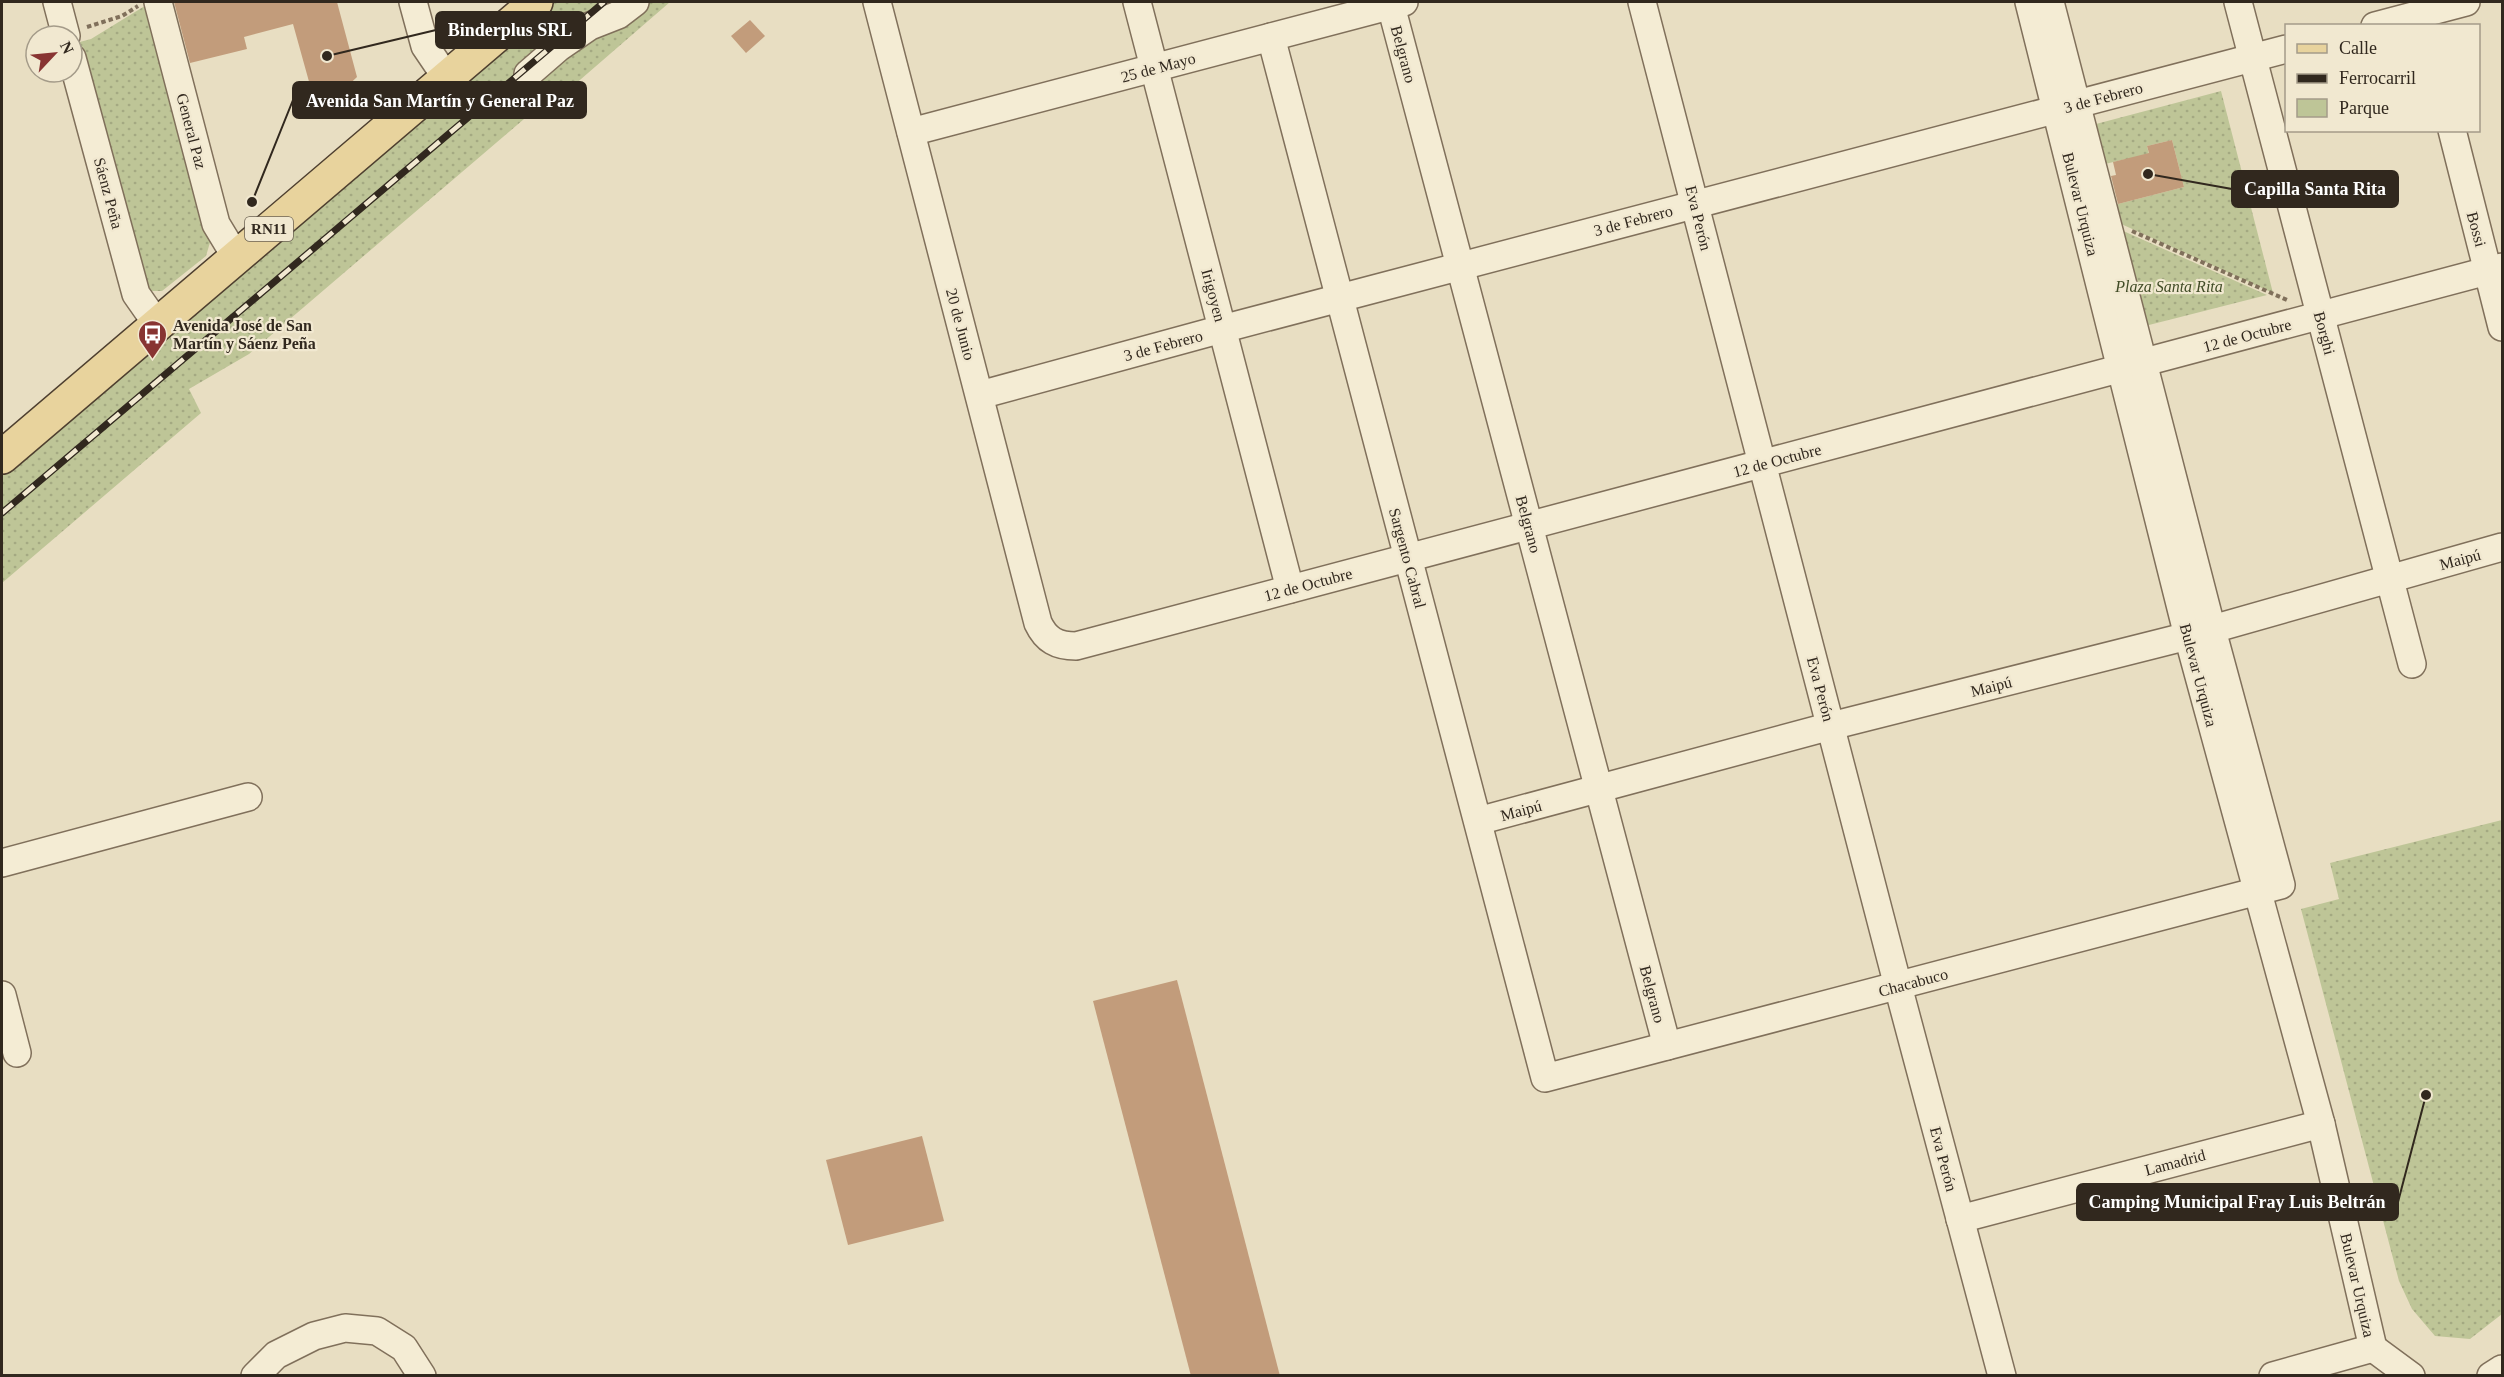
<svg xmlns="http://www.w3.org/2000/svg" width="2504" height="1377" font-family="'Times New Roman',serif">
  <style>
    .green { fill: url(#green-dots) }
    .building { fill: #c29c7b }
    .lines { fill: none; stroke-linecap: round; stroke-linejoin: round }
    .minor-casing { stroke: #80705b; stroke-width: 30 }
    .major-casing { stroke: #4e3f2f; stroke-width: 36 }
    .path { stroke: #80705b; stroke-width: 4; stroke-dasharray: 4.5 3; stroke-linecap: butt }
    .minor { stroke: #f4ecd4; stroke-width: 27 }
    .major { stroke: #e8d39d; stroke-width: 33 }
    .rail-casing { stroke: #31281e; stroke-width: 7 }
    .rail { stroke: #f1e8d0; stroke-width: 4.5; stroke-dasharray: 14; stroke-linecap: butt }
    .labels { text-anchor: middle; stroke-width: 4.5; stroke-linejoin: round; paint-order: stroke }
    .shield { fill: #f1e8d0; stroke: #6b6253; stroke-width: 1.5 }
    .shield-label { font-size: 15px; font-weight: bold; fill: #31281e }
    .street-label { font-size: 16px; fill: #31281e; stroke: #f1e8d0 }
    .park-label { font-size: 16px; font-style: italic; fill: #414c26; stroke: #f1e8d0 }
    .poi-label { font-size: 16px; font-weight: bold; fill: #31281e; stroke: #f1e8d0; text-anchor: start }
    .leader { fill: none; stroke: #31281e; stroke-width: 2 }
    .callout-dot { fill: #31281e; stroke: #f1e8d0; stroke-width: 2 }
    .callout { fill: #31281e; stroke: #31281e; stroke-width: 2 }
    .callout-label { font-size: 18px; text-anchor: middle; font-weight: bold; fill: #fff }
  </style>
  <defs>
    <pattern id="green-dots" width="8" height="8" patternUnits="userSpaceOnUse" patternTransform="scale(1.5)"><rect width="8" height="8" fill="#bec597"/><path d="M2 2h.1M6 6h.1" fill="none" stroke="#a4a982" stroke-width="1.8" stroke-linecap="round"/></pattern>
  </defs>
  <rect width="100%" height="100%" fill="#e8dec2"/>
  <!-- green -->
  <g class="green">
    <polygon points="536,2 670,2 543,112 538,107 249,354 189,389 201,413 2,583 2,457"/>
    <polygon points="148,4 211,239 206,256 162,291 148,291 137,273 76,43 91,39"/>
    <polygon points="2221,91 2273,293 2119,223 2114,205 2184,187 2172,140 2147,146 2152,167 2130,172 2126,159 2105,164 2096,124"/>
    <polygon points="2121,230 2267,295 2145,326"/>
    <polygon points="2502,820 2502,1314 2470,1339 2435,1336 2412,1309 2399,1281 2301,909 2339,899 2330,863"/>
  </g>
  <!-- building -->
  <g class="building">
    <polygon points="174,2 337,2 357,77 318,114 293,24 244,37 247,49 190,63"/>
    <polygon points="750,20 765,36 746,53 731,36"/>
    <polygon points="2172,140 2184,187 2118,204 2111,176 2116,175 2113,162 2149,153 2147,146"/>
    <polygon points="1177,980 1280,1376 1191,1376 1093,1001"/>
    <polygon points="922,1136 944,1221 848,1245 826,1160"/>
  </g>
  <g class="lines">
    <defs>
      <g id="minor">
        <polyline points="57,2 66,36"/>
        <polyline points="158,2 216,224 236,257"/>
        <polyline points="413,2 425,46 446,77"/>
        <path d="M877,2L1038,623C1046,640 1057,646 1076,646L2502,267"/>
        <polyline points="1137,2 1290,589"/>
        <polyline points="1390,2 1667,1046"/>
        <polyline points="1642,2 1898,986 2002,1376"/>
        <polyline points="2029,2 2188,636 2321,1124 2373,1348"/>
        <polyline points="2238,2 2412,664"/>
        <polyline points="2375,26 2466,2"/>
        <polyline points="1271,37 1545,1078 2281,885 2212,630 2050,2"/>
        <polyline points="72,58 136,294 157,324"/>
        <polyline points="528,74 558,48 590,26 618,15 635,2"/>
        <polyline points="2452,130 2502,327"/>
        <polyline points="911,132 1404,2"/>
        <polyline points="980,395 1222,329 2286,49"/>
        <polyline points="1478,821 1831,726 2188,636 2502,547"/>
        <polyline points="2,863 248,797"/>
        <polyline points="2,995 17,1053"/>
        <polyline points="1960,1219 2321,1124"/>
        <polyline points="2373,1348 2411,1376"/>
        <polyline points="255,1376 276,1355 314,1336 345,1328 377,1331 404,1348 422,1376"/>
        <polyline points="2273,1376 2373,1348"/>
        <polyline points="2491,1376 2502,1369"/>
      </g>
      <polyline id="major" points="2,457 536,2"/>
    </defs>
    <!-- minor casing -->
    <use href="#minor" class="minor-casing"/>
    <!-- major casing -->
    <use href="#major" class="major-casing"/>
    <!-- path -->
    <g class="path">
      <polyline points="87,27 122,16 138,6"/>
      <polyline points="2132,231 2287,300"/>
    </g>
    <!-- minor -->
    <use href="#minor" class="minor"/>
    <!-- major -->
    <use href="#major" class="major"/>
    <defs>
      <polyline id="rail" points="2,513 604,2"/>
    </defs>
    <!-- rail casing -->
    <use href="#rail" class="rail-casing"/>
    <!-- rail -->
    <use href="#rail" class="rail"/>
  </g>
  <!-- icons -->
  <defs>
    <symbol id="bus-pin" viewBox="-11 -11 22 30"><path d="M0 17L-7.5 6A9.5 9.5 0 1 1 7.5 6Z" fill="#883432" stroke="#f1e8d0"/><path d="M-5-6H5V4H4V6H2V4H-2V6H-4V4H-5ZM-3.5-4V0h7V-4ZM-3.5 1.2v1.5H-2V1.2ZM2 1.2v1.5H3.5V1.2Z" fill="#fff"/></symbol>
  </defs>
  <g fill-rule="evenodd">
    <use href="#bus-pin" x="136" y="318" width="33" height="45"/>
  </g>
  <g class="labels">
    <!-- shield labels -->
    <rect class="shield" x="245" y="217" width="48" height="24" rx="4.5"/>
    <g class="shield-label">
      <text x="269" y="234">RN11</text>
    </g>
    <!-- street labels -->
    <g class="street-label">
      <text transform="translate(1404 54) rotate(75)" y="6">Belgrano</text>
      <text transform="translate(1158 67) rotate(-15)" y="6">25 de Mayo</text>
      <text transform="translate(2103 97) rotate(-15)" y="6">3 de Febrero</text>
      <text transform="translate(192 131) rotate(75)" y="6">General Paz</text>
      <text transform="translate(109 193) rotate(75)" y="6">Sáenz Peña</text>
      <text transform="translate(2081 204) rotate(76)" y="6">Bulevar Urquiza</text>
      <text transform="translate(1699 218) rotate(76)" y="6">Eva Perón</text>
      <text transform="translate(1633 220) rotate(-15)" y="6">3 de Febrero</text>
      <text transform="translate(2477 229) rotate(75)" y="6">Bossi</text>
      <text transform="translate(1214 295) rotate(75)" y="6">Irigoyen</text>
      <text transform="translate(961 324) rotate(75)" y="6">20 de Junio</text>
      <text transform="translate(2325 333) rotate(75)" y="6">Borghi</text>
      <text transform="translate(2247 335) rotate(-15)" y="6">12 de Octubre</text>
      <text transform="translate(1163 345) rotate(-15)" y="6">3 de Febrero</text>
      <text transform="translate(1777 460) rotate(-15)" y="6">12 de Octubre</text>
      <text transform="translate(1529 524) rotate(75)" y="6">Belgrano</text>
      <text transform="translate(1408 558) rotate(75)" y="6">Sargento Cabral</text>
      <text transform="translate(2460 559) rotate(-15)" y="6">Maipú</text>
      <text transform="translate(1308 584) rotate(-15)" y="6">12 de Octubre</text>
      <text transform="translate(2199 675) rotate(75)" y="6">Bulevar Urquiza</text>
      <text transform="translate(1991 686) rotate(-14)" y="6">Maipú</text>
      <text transform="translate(1821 689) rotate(75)" y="6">Eva Perón</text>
      <text transform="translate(1521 810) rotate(-15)" y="6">Maipú</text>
      <text transform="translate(1913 982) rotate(-15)" y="6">Chacabuco</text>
      <text transform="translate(1653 994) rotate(75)" y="6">Belgrano</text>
      <text transform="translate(1944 1159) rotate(75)" y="6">Eva Perón</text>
      <text transform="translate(2175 1162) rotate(-15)" y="6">Lamadrid</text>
      <text transform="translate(2358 1285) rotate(77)" y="6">Bulevar Urquiza</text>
    </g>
    <!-- park labels -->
    <g class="park-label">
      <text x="2169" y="292">Plaza Santa Rita</text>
    </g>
    <!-- poi labels -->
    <g class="poi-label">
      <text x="173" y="331">Avenida José de San<tspan x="173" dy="18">Martín y Sáenz Peña</tspan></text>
    </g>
  </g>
  <!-- callouts -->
  <path class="leader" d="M327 56L436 30M252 202L293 100M2148 174L2232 189M2426 1095L2398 1202"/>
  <g class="callout-dot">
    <circle cx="327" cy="56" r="6"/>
    <circle cx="252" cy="202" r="6"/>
    <circle cx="2148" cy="174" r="6"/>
    <circle cx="2426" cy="1095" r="6"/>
  </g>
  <g class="callout">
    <rect x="436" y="12" width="149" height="36" rx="6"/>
    <rect x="293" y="82" width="293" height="36" rx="6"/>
    <rect x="2232" y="171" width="166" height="36" rx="6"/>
    <rect x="2077" y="1184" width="321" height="36" rx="6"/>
  </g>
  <g class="callout-label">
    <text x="510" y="36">Binderplus SRL</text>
    <text x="440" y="107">Avenida San Martín y General Paz</text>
    <text x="2315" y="195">Capilla Santa Rita</text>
    <text x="2237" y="1208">Camping Municipal Fray Luis Beltrán</text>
  </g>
  <!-- border -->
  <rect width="2504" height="1377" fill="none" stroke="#31281e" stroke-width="6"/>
  <!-- legend -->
  <rect x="2285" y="24" width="195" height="108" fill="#f1e8d0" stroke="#a49b89" stroke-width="1.5"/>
  <rect x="2297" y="44" width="30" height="9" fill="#e8d39d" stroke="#a49b89" stroke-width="1.5"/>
  <text x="2339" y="54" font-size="18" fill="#31281e">Calle</text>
  <rect x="2297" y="74" width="30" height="9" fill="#31281e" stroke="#a49b89" stroke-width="1.5"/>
  <text x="2339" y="84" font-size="18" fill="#31281e">Ferrocarril</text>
  <rect x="2297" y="99" width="30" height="18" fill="#bec597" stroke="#a49b89" stroke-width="1.5"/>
  <text x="2339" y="114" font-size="18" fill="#31281e">Parque</text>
  <!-- north arrow -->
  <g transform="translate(54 54) rotate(64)"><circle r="28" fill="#f1e8d0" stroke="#a49b89" stroke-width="1.5"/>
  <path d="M0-4.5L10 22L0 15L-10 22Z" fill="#883432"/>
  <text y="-9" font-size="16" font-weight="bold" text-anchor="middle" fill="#31281e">N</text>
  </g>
</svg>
